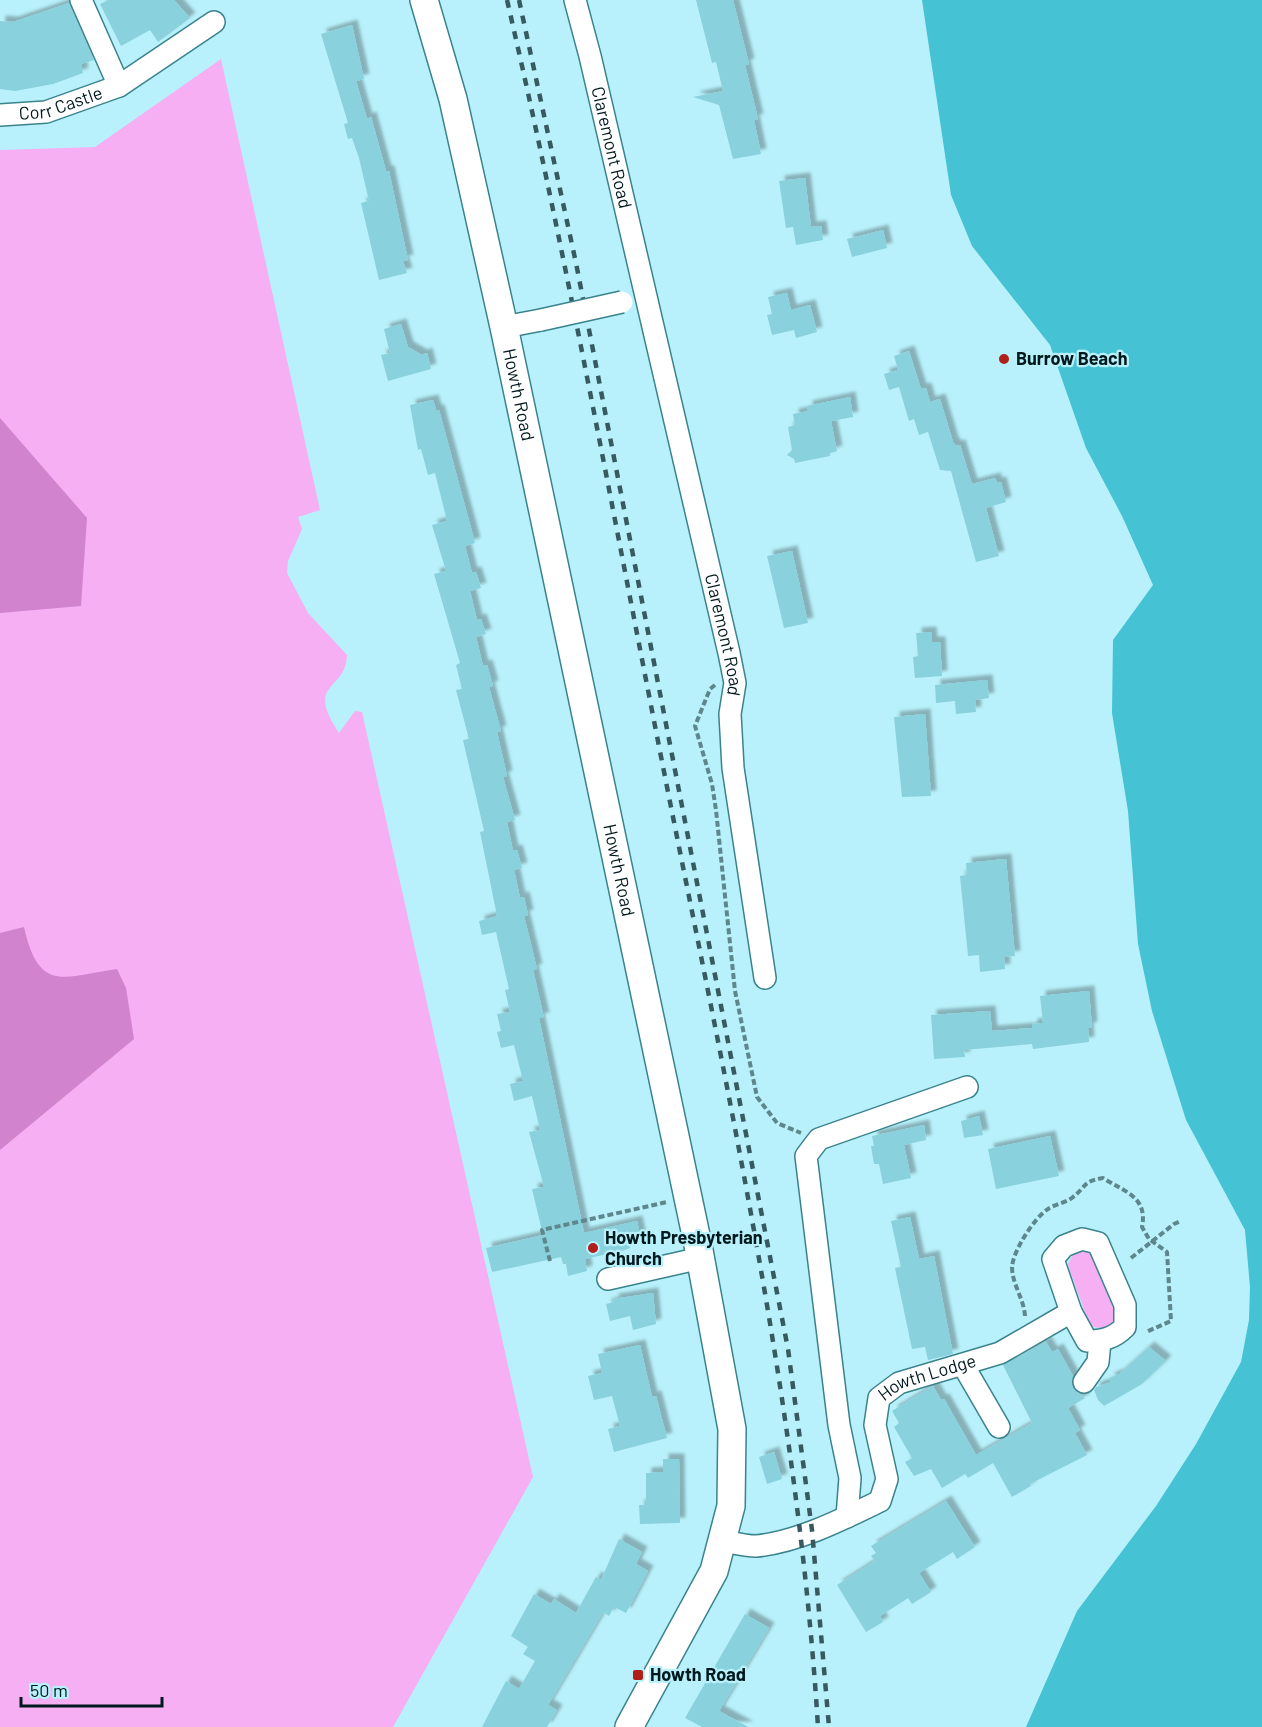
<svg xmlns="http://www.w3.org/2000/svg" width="1262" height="1727" font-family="Barlow,sans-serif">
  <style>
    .green { fill: #f5aff2 }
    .forest { fill: #d283ce }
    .water { fill: #45c2d3 }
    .building { fill: #89d1dc; filter: url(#shadow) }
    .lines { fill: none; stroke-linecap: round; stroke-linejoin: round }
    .minor-casing { stroke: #3a838d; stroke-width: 24 }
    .major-casing { stroke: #3a838d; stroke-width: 30 }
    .path { stroke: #5d868d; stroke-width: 4; stroke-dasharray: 6 3; stroke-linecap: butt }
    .minor { stroke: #fff; stroke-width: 21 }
    .major { stroke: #fff; stroke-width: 27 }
    .rail { stroke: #375a60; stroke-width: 4.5; stroke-dasharray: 8 8; stroke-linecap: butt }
    .minor-bridge-casing { stroke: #3a838d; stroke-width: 24; stroke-linecap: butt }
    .minor-bridge { stroke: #fff; stroke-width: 21 }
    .poi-dot { fill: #b0201b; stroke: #b8f1fb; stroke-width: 2 }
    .labels { text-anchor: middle; stroke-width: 4.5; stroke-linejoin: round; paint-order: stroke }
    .street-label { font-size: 18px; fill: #00191d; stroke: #b8f1fb }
    .poi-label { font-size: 18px; font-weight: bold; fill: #00191d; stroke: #b8f1fb; text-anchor: start }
  </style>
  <defs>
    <filter id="shadow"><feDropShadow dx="5.5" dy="-5.5" stdDeviation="1.5" flood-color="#0004"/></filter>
  </defs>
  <rect width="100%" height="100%" fill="#b8f1fb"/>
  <!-- green -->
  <g class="green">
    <path d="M221,59L320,510L298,517L302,529L288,561L287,573L308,613L347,655C346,692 304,681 339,733L355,711L362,712L533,1477L393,1727H0V150L95,147Z"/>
    <path d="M1083,1248L1096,1252L1119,1312L1117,1323L1109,1330L1090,1326L1070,1271L1068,1264C1072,1257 1074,1251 1083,1248Z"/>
  </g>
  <!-- forest -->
  <g class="forest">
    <polygon points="0,418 87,518 81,606 0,613"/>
    <path d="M24,927C39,995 65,976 117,969L126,988L134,1039L0,1150V933Z"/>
  </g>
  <!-- water -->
  <polygon class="water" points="922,0 1262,0 1262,1727 1026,1727 1077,1611 1156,1506 1196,1444 1241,1362 1249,1320 1250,1287 1245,1230 1186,1120 1152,1011 1138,944 1128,811 1112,713 1113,640 1153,585 1122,516 1086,448 1050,345 972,246 951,195"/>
  <!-- building -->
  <g class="building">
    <polygon points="109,0 174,0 190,18 158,42 150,30 121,46 100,4"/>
    <polygon points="696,0 733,0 749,64 745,65 758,119 754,120 761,154 733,159 719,105 693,97 723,91 716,62 712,63"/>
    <polygon points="69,3 94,60 81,64 83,73 53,84 15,91 0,89 0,21 13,22"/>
    <polygon points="352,25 364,79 356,81 367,119 371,117 386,171 389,171 408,260 403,261 407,273 379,280 361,203 369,201 359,158 352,138 348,139 344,124 348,123 321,34"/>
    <polygon points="805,178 811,227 821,226 823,240 796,245 793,227 786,228 779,181"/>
    <polygon points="883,230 887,248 852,257 847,239"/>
    <polygon points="787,293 791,310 810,305 817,332 796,338 794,330 772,335 767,315 772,314 768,297"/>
    <polygon points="401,324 408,347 422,355 427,353 431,369 388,381 381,355 390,353 384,329"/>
    <polygon points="909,351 921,389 926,388 930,402 940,399 953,442 956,446 960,445 972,484 995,478 997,483 1001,482 1006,502 986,508 999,556 976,562 951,471 940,470 928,432 919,435 914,419 909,421 899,387 889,390 884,374 898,370 894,356"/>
    <polygon points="850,397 853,417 831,421 837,451 830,453 830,456 795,463 794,459 787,455 792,450 788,427 795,425 793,414 808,411 807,406"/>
    <polygon points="433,400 436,410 439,410 475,543 465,546 472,573 476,572 481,588 470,591 477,620 481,619 486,634 476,637 483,666 487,665 493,686 489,687 501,731 497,732 507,776 503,777 515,820 507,822 513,851 517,850 522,868 514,870 520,898 524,897 528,915 524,916 537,969 533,970 544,1018 539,1018 584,1233 637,1221 641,1240 629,1242 630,1248 625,1250 585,1259 587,1271 568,1276 566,1264 563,1264 561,1257 492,1272 486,1248 543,1235 532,1189 544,1187 529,1132 540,1130 532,1096 514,1101 510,1084 523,1081 514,1045 501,1048 497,1032 501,1031 497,1014 510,1012 505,990 509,989 496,932 482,935 479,921 497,916 480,832 484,831 463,740 469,739 456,690 462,689 456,665 460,663 434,574 446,571 432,525 447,521 435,473 428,475 421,449 418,450 410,405"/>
    <polygon points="792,551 808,623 784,628 767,556"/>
    <polygon points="931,632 932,642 940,642 942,676 915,678 913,657 918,656 916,633"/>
    <polygon points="987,680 989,698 975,700 976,712 956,714 955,701 936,703 935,685"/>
    <polygon points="925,714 931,796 902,797 894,717"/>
    <polygon points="1006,859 1015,956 1004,957 1005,969 980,972 979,955 968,956 960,876 967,875 966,863"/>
    <polygon points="1089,991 1092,1027 1088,1028 1089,1042 1033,1049 1032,1044 964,1050 965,1057 934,1059 931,1015 990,1011 992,1031 1032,1028 1032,1024 1043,1023 1040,996"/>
    <polygon points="979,1116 983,1135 964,1138 961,1121"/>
    <polygon points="924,1125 926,1140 904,1145 911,1178 883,1184 879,1164 874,1164 871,1146 874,1146 872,1136"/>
    <polygon points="1050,1136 1059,1176 996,1189 988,1149"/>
    <polygon points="910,1217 919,1259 934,1256 953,1354 928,1360 925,1347 912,1349 895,1268 901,1267 891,1221"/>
    <polygon points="653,1293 656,1324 633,1330 630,1316 610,1321 606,1304 614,1302 613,1299"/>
    <polygon points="1046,1342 1052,1352 1058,1349 1073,1376 1073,1388 1085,1398 1068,1408 1080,1430 1075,1433 1087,1455 1030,1484 1031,1486 1012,1497 993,1463 968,1478 965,1474 942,1488 931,1469 914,1476 905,1462 912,1458 894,1427 899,1423 892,1411 933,1386 941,1400 944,1399 976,1455 1032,1423 1003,1365"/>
    <polygon points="640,1345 652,1397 656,1396 667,1438 614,1452 608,1429 620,1426 612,1396 594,1400 588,1376 602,1373 598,1354"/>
    <polygon points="1149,1347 1166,1361 1142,1384 1104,1406 1098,1400 1094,1390 1096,1387 1111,1382 1109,1378 1119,1374"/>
    <polygon points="774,1452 782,1479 767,1484 759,1457"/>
    <polygon points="663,1459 679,1459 680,1523 640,1524 639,1505 646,1505 646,1473 663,1472"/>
    <polygon points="946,1501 975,1547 957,1559 953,1552 919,1573 931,1592 912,1604 908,1598 880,1616 883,1622 866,1632 837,1585 875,1561 871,1556 876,1553 871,1546"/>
    <polygon points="619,1539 642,1552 636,1564 648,1571 626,1613 614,1607 609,1616 603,1612 548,1705 557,1710 547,1727 482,1727 506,1681 519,1689 535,1661 523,1654 528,1647 511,1636 534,1594 551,1604 554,1599 576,1613 596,1577 601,1580"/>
    <polygon points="745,1614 769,1628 719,1711 748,1727 702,1727 685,1718"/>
  </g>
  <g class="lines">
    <defs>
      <g id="minor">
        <polyline points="81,0 119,86"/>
        <path id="s1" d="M575,0L590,56L729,653L735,683L730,714L733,768L765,978"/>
        <path id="s2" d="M0,115L46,112L119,86L214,22"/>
        <polyline points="504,327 541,320"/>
        <path d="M1082,1239L1098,1243L1125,1305V1327C1114,1338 1103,1341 1087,1341L1071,1312L1053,1259L1064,1246Z"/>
        <polyline points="608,1279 701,1258"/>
        <polyline points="963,1365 999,1427"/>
        <polyline points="1084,1382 1098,1362 1100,1341"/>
        <polyline points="847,1517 850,1478 839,1425 806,1156 819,1139 967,1087"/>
        <path id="s3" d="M724,1541C734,1543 746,1546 756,1546C798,1542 843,1519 880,1501L887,1479L875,1425L879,1398L899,1383L1000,1353L1071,1312"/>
      </g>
      <g id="major">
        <path id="s4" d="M424,0L453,99L504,327L698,1245L732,1429L731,1506L714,1571L629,1727"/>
      </g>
    </defs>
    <!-- minor casing -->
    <use href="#minor" class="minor-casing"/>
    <!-- major casing -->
    <use href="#major" class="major-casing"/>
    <!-- path -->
    <g class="path">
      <polyline points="715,685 710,689 695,726 712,784 716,810 735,991 757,1097 777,1123 801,1133"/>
      <polyline points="1131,1258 1174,1224 1181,1221"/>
      <polyline points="550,1261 542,1230 667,1202"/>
      <path d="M1025,1316C1024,1299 1012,1284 1012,1267C1013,1251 1034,1218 1048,1209C1055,1204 1066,1203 1073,1197C1086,1187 1083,1181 1103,1178C1125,1192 1148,1197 1142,1227L1149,1239L1167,1252L1171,1321L1146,1332"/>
    </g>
    <!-- minor -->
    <use href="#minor" class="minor"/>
    <!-- major -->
    <use href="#major" class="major"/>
    <!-- rail -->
    <g class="rail">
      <path d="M507,0C570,272 619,547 674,822C734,1122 799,1421 818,1727"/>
      <polyline points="519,0 576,263 788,1349 812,1530 829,1727"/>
    </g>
    <defs>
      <polyline id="minor-bridge" points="541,320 622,302"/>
    </defs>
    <!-- minor-bridge casing -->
    <use href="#minor-bridge" class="minor-bridge-casing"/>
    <!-- minor-bridge -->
    <use href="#minor-bridge" class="minor-bridge"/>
  </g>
  <!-- markers -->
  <g class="poi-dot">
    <circle cx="1004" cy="359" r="6"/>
    <circle cx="593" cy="1248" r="6"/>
    <rect x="632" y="1669" width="12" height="12" rx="3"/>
  </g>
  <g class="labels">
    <!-- street labels -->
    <g class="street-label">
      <text dy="6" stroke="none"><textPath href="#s2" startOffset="62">Corr Castle</textPath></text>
      <text dy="6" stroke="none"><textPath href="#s1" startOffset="152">Claremont Road</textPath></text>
      <text dy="6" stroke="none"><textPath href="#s4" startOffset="406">Howth Road</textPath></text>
      <text dy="6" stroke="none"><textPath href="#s1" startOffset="652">Claremont Road</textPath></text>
      <text dy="6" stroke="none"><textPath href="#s4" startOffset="892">Howth Road</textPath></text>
      <text dy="6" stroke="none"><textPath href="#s3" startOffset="324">Howth Lodge</textPath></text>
    </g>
    <!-- poi labels -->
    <g class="poi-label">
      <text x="1016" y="365">Burrow Beach</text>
      <text x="605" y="1244">Howth Presbyterian<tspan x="605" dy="21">Church</tspan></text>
      <text x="650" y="1681">Howth Road</text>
    </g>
  </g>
  <!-- scale -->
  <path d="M21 1697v9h141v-9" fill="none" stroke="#00191d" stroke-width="3"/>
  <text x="30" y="1697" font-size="18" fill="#00191d" stroke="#b8f1fb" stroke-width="4.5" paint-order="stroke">50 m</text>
</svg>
